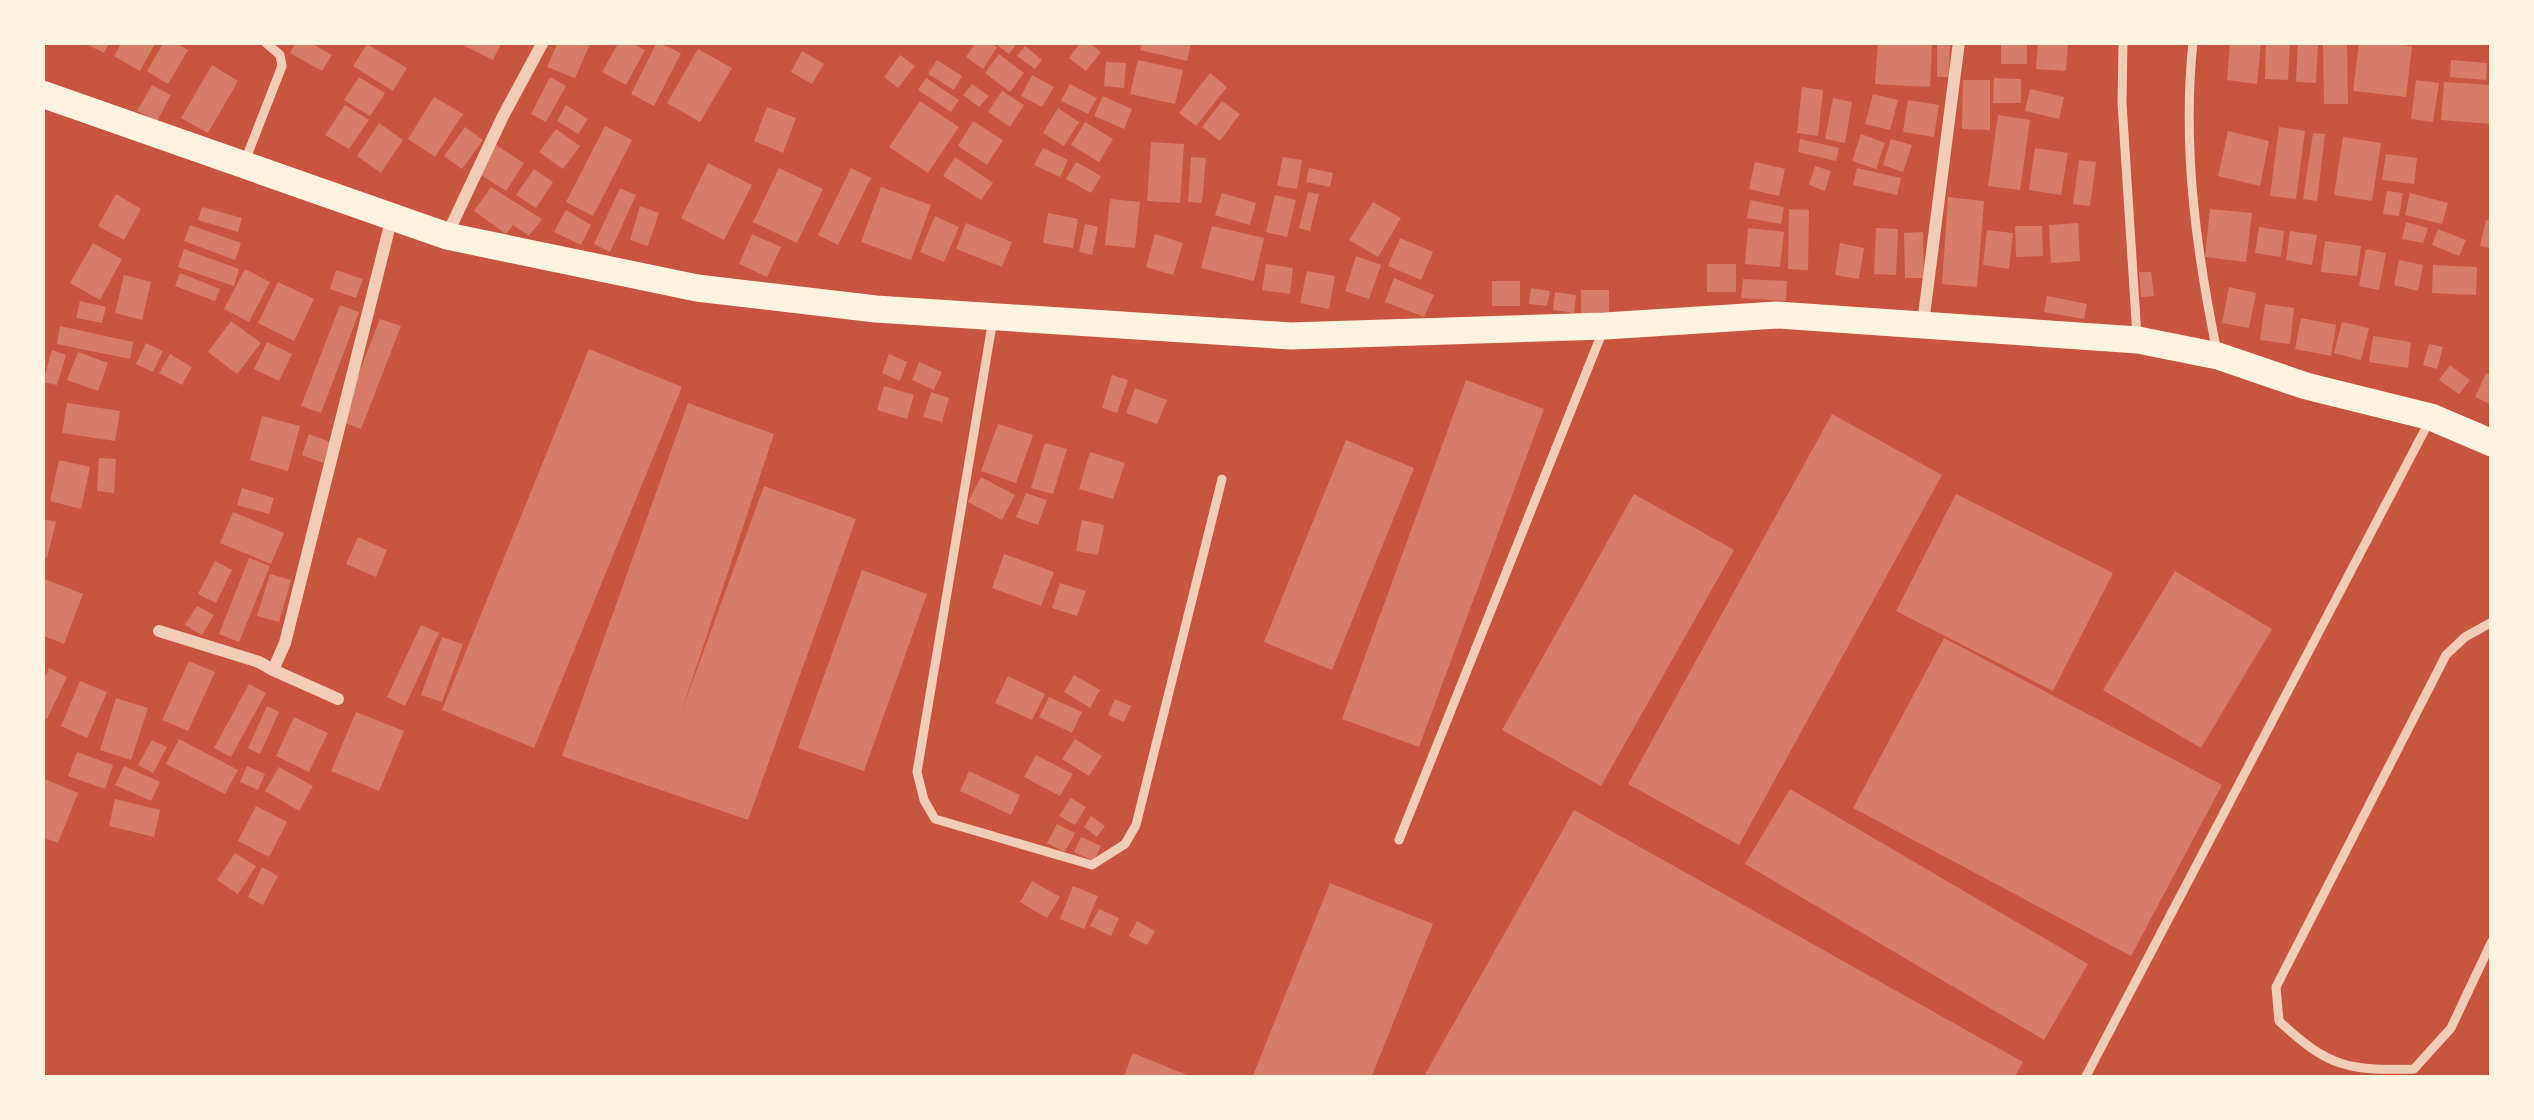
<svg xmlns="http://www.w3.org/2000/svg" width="2534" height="1120" font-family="'Times New Roman',serif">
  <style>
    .building { fill: #d67c66 }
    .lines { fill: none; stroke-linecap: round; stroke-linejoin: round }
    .service { stroke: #f1ccb7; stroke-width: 9 }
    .minor { stroke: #f1ccb7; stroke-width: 12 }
    .primary { stroke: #fff3e0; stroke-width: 27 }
  </style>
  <rect width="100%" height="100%" fill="#c8553d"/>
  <!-- building -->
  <g class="building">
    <polygon points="82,42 110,42 104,53"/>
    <polygon points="122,42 156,42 140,71 114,56"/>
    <polygon points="164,42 174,42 188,50 168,84 147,71"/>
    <polygon points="296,42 309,42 332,55 322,71 290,53"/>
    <polygon points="457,42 502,42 493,60"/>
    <polygon points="558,42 591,42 575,78 547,67"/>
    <polygon points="619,42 629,42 645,50 626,85 602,72"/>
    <polygon points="657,42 681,53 654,106 631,94"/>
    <polygon points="976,42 990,42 997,47 983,69 966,57"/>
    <polygon points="993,42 1018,42 1009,54"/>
    <polygon points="1081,42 1088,42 1101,52 1086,71 1069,58"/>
    <polygon points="1142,42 1191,42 1187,61 1140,50"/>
    <polygon points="1878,42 1932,44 1930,87 1875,84"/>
    <polygon points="1937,42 1950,42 1949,77 1937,77"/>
    <rect x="2001" y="42" width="26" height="22"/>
    <polygon points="2038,42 2068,42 2066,71 2036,69"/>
    <polygon points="2230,42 2261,42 2257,84 2227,80"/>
    <polygon points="2266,42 2290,42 2288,80 2265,79"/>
    <polygon points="2298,42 2318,43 2316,83 2296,82"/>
    <polygon points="2359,42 2412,46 2406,97 2353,91"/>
    <polygon points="2323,43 2347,43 2348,104 2324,104"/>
    <polygon points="367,44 407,68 393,91 353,66"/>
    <polygon points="1025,46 1042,60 1035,69 1017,56"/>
    <polygon points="698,49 732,68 700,122 667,103"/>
    <polygon points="802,51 824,64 812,84 791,72"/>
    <polygon points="999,54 1024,73 1010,92 985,73"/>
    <polygon points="900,55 915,66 898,88 884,77"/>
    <polygon points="937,60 962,76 954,90 928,74"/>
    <polygon points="1138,60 1183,70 1175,104 1130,94"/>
    <polygon points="2451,60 2487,63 2486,80 2450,77"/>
    <polygon points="1106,62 1126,63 1124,88 1104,86"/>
    <polygon points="212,65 238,81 208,133 181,118"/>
    <polygon points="1210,73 1227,87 1196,126 1179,113"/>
    <polygon points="1032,75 1054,87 1042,107 1021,96"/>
    <polygon points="359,77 385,93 370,116 344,100"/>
    <polygon points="550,77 566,86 546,122 531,114"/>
    <polygon points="926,78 959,100 951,112 918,90"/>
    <polygon points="1994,78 2021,79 2021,103 1993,103"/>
    <polygon points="1963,80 1990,80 1990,130 1962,129"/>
    <polygon points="2416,80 2439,83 2433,122 2411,119"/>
    <polygon points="2444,82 2492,85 2490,124 2441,120"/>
    <polygon points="972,84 989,96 979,107 963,95"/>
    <polygon points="1070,84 1097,98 1088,114 1061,101"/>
    <polygon points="152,85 171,95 157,121 137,111"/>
    <polygon points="1802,87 1823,90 1818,136 1797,133"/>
    <polygon points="2030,89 2064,97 2059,119 2025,111"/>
    <polygon points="1002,91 1024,105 1010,127 988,112"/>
    <polygon points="1873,94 1898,100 1890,130 1865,124"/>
    <polygon points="1103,96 1132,109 1124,129 1094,116"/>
    <polygon points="434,97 463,114 435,157 408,139"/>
    <polygon points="1833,98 1852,102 1845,143 1825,139"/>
    <polygon points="1908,100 1939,105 1934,137 1903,132"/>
    <polygon points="920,101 959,127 928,173 889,147"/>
    <polygon points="1222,101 1240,114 1220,141 1202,127"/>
    <polygon points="345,105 369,120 349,149 325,135"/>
    <polygon points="566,105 588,119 578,134 557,121"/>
    <polygon points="767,107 796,118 783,153 754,141"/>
    <polygon points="1058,108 1079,122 1064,146 1043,133"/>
    <polygon points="1998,115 2030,120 2020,190 1988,186"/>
    <polygon points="973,121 1003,140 987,165 958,146"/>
    <polygon points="1085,122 1113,139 1099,162 1071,145"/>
    <polygon points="379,123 403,140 381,173 357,156"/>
    <polygon points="605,126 632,140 593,216 566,202"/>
    <polygon points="465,127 483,140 462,169 444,156"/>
    <polygon points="2279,127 2305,131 2296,199 2270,196"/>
    <polygon points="556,129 580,146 563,169 539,152"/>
    <polygon points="2228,131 2269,141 2260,186 2218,176"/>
    <polygon points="2313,133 2325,134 2317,201 2303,199"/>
    <polygon points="1861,134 1885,143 1876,169 1852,161"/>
    <polygon points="2343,137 2381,143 2372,201 2334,195"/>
    <polygon points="1800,139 1839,148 1836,161 1798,152"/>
    <polygon points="1891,139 1912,145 1903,172 1883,165"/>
    <polygon points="1151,142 1184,144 1180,203 1147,201"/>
    <polygon points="496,145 524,163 506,191 478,173"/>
    <polygon points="1043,148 1068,160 1060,177 1034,165"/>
    <polygon points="2035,148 2068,153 2061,195 2029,190"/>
    <polygon points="2386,154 2417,158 2414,184 2382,180"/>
    <polygon points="955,157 993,183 981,200 943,176"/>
    <polygon points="1191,157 1206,158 1202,203 1188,202"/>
    <polygon points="1283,157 1302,160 1297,189 1277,186"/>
    <polygon points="2079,160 2096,162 2090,206 2073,204"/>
    <polygon points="1076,162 1101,176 1091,193 1066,179"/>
    <polygon points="1755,162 1785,169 1779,196 1749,189"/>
    <polygon points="708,163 752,185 724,240 681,218"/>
    <polygon points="1815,166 1831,171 1825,191 1809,185"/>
    <polygon points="779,168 823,189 797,243 753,222"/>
    <polygon points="851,168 871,178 838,245 818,235"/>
    <polygon points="1309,168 1333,173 1330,187 1306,182"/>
    <polygon points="1857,168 1901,178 1897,195 1853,185"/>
    <polygon points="534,169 553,182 536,208 516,195"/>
    <polygon points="491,187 542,219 529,236 513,225 506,234 474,211"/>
    <polygon points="881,187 931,205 911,260 861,242"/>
    <polygon points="620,188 636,195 610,252 594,244"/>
    <polygon points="2387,191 2403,193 2399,216 2383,214"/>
    <polygon points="1308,192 1319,194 1310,231 1299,228"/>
    <polygon points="1222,193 1256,203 1250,225 1215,215"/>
    <polygon points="2410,193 2448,203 2442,224 2405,215"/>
    <polygon points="116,194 141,209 124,240 98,226"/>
    <polygon points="1275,195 1296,200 1287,237 1266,232"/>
    <polygon points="1948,197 1984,201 1977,287 1942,284"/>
    <polygon points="1110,199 1140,202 1135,248 1105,245"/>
    <polygon points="1750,200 1784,207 1781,224 1747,218"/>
    <polygon points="1373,202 1401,218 1378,257 1349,240"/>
    <polygon points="640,206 659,213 648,246 630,240"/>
    <polygon points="202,207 242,218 238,232 198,220"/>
    <polygon points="1789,209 1809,210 1808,270 1788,269"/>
    <polygon points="2210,209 2252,213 2246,262 2205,257"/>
    <polygon points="566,210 591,225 581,245 554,232"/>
    <polygon points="1048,213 1078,219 1073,248 1043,243"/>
    <polygon points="935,216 959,227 944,262 920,252"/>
    <polygon points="2486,220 2492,221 2492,248 2480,246"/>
    <polygon points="2406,222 2428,228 2423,243 2402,239"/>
    <polygon points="966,223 1012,242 1002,267 956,249"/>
    <polygon points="2078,223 2080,261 2051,263 2049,225"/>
    <polygon points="1085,224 1098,227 1092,255 1079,252"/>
    <polygon points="190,225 241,243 235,260 184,241"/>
    <polygon points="1212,226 1264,238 1254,281 1201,268"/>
    <polygon points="2015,226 2042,226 2043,256 2016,257"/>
    <polygon points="2259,227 2284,231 2281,257 2255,253"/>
    <polygon points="1748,228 1784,232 1780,267 1745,264"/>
    <polygon points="1876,228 1898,229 1896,275 1874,274"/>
    <polygon points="2438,229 2466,240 2459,256 2432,245"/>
    <polygon points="1987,230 2013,233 2009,269 1983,265"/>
    <polygon points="2290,231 2317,235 2312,265 2286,260"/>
    <polygon points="1923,232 1924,278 1905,278 1904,233"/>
    <polygon points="752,234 781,247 767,277 739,264"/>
    <polygon points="1155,234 1183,243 1173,275 1146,267"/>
    <polygon points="1400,238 1433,252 1421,280 1388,266"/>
    <polygon points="2325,241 2361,246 2357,276 2321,272"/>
    <polygon points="93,243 122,259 100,300 70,283"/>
    <polygon points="1840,243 1864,248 1859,279 1835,275"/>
    <polygon points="184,249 239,269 234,286 178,267"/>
    <polygon points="2366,249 2386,253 2379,290 2359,286"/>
    <polygon points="1356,256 1381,265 1369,299 1345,291"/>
    <polygon points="2399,260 2423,265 2418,291 2394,285"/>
    <polygon points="1266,264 1293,268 1290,294 1262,290"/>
    <rect x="1707" y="264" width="29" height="28"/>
    <polygon points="2433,265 2477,267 2476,295 2432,293"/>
    <polygon points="245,269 270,282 249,322 224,309"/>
    <polygon points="336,270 363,279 356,298 330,289"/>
    <polygon points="1307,271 1335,276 1329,309 1300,303"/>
    <polygon points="2139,272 2151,272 2154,296 2141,297"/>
    <polygon points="180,273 220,289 215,301 175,286"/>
    <polygon points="124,275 151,282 142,320 115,313"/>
    <polygon points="1394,278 1434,295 1424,317 1385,302"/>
    <polygon points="1743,279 1787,281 1786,301 1741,298"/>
    <rect x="1492" y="281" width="28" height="25"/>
    <polygon points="278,282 314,299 294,341 258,323"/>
    <polygon points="2229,287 2256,293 2249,328 2222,323"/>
    <polygon points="1531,288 1550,291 1547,306 1529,304"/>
    <rect x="1581" y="290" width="28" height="26"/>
    <polygon points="1555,292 1576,295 1574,313 1553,310"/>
    <polygon points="2047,296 2087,304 2084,319 2044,312"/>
    <polygon points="80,301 106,307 102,323 76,318"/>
    <polygon points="2265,304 2294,308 2290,344 2260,340"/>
    <polygon points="340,305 359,312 321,413 301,406"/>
    <polygon points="2301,318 2336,325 2331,356 2295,349"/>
    <polygon points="380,319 401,326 361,429 340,421"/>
    <polygon points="231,321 261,343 237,374 208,352"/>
    <polygon points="2342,322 2369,328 2361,360 2334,353"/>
    <polygon points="60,326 133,342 130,359 57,344"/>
    <polygon points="2373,336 2411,342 2408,368 2369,362"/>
    <polygon points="267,342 292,354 279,381 254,369"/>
    <polygon points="146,343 163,351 153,372 136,364"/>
    <polygon points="2429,344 2443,347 2437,369 2423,365"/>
    <polygon points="589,349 682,387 534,748 442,710"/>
    <polygon points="52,350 66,355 57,385 43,382"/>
    <polygon points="78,352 108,363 98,391 67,380"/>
    <polygon points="170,354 192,367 182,385 159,373"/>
    <polygon points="889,354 907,362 900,381 882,373"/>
    <polygon points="919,362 942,372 934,390 912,380"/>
    <polygon points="2450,365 2470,380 2459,394 2439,380"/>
    <polygon points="2486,373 2492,376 2492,405 2475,397"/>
    <polygon points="1112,375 1128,380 1117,413 1102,408"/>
    <polygon points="1466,380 1544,409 1419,747 1342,719"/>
    <polygon points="884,386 914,395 907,419 877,410"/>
    <polygon points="1135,388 1167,400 1157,424 1126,413"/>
    <polygon points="931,392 949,398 942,422 923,417"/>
    <polygon points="67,403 120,411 115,441 62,433"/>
    <polygon points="688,403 774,434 681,713 764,486 856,519 748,820 562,756"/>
    <polygon points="1832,414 1942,475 1739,845 1628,784"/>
    <polygon points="262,416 300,426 288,471 250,460"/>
    <polygon points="998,424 1033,435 1016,483 981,471"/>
    <polygon points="309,434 330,442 323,463 302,455"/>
    <polygon points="1346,440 1414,468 1332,670 1264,642"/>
    <polygon points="1045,443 1067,449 1053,494 1031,488"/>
    <polygon points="1090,452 1125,463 1113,499 1079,489"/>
    <polygon points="99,458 116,459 114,493 97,491"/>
    <polygon points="59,460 90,467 81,509 50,501"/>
    <polygon points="981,477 1015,495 1002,520 968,502"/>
    <polygon points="242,488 274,498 269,514 237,505"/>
    <polygon points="1026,493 1047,500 1038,525 1016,517"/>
    <polygon points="1634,494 1734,550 1601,786 1502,730"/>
    <polygon points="1956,494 2113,573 2053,691 1896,611"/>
    <polygon points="233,512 284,533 271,564 220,543"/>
    <polygon points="42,519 56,522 47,558 42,557"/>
    <polygon points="1082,520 1104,525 1098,555 1076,551"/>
    <polygon points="358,537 387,550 376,577 346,564"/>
    <polygon points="1004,554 1054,572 1041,606 992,588"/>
    <polygon points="249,558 270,566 239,642 219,634"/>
    <polygon points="215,561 232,570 216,603 198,594"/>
    <polygon points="862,570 927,594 864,771 798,748"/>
    <polygon points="2175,571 2272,629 2201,748 2103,690"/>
    <polygon points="270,574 291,580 279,622 257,616"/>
    <polygon points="42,578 83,594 64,644 42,635"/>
    <polygon points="1060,583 1086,591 1077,616 1052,608"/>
    <polygon points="197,606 214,615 202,635 185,625"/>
    <polygon points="421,625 439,633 405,706 387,697"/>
    <polygon points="442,637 463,644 442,702 421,695"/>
    <polygon points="1944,638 2222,785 2131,956 1853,808"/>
    <polygon points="189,661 215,672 188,731 162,720"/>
    <polygon points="49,668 67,677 47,719 42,717 42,683"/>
    <polygon points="1074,675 1100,690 1090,708 1064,692"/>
    <polygon points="1008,676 1045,694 1032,720 995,703"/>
    <polygon points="80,681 107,692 87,738 61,726"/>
    <polygon points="249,684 266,693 231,757 214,748"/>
    <polygon points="1049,697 1082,712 1072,733 1039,717"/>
    <polygon points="116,698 148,708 131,760 100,750"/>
    <polygon points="1115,699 1131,706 1124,722 1108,715"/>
    <polygon points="267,706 279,712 260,754 248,748"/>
    <polygon points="356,712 404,731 379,791 331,771"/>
    <polygon points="294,717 328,733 309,772 276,756"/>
    <polygon points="179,739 238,770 225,794 166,764"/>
    <polygon points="1075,739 1102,756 1089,776 1062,759"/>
    <polygon points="152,740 167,747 153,773 138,765"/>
    <polygon points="77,752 113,765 105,789 68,776"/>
    <polygon points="1036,755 1073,774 1060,796 1024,777"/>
    <polygon points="124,766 160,782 151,801 115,785"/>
    <polygon points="247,766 265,774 258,790 240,782"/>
    <polygon points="279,767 313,786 299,811 265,791"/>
    <polygon points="969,771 1020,795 1011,815 960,791"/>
    <polygon points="45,779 78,793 58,843 42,837"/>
    <polygon points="1790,789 2088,964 2044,1040 1745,864"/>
    <polygon points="1071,798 1086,807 1075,825 1059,816"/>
    <polygon points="115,799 160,810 154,837 109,826"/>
    <polygon points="256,806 287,822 269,857 238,841"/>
    <polygon points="1574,810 2023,1062 2014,1078 1423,1078"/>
    <polygon points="1091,816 1105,826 1097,837 1084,827"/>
    <polygon points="1057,824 1075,833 1065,852 1047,843"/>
    <polygon points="1081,837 1101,846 1094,861 1074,852"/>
    <polygon points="235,853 256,866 238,894 217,880"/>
    <polygon points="262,867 278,876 263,905 248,897"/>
    <polygon points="1032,881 1060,897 1047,918 1020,902"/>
    <polygon points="1330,883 1433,924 1371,1078 1252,1078"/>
    <polygon points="1073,886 1098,896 1084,929 1060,919"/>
    <polygon points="1099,909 1119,918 1111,936 1090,926"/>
    <polygon points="1137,921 1155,931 1147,945 1129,936"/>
    <polygon points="1133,1053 1194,1078 1123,1078"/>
  </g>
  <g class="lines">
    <!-- service -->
    <g class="service">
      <polyline points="2123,42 2122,103 2137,336"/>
      <path d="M2193,42C2182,145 2196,250 2217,352"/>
      <polyline points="245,161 282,66 280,55 265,42"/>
      <polyline points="993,319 917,772 924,800 935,819 1092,865 1125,844 1136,825 1222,479"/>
      <path d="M2492,622L2465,637L2446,655L2276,987L2279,1021C2328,1067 2348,1071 2414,1069L2451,1028L2492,941"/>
      <polyline points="1399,840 1602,333"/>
      <polyline points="2085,1078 2431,418"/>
    </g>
    <!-- minor -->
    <g class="minor">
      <polyline points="447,235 503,116 543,42"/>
      <polyline points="1923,323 1959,42"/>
      <polyline points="159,631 259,662 273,670 285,643 392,217"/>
      <polyline points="273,670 338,699"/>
    </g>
    <!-- primary -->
    <polyline class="primary" points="42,94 447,236 697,288 876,309 1291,336 1605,326 1777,315 2138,340 2218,356 2306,386 2431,417 2492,443"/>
  </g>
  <!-- border -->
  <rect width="2534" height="1120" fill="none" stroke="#fff3e0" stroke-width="90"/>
</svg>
